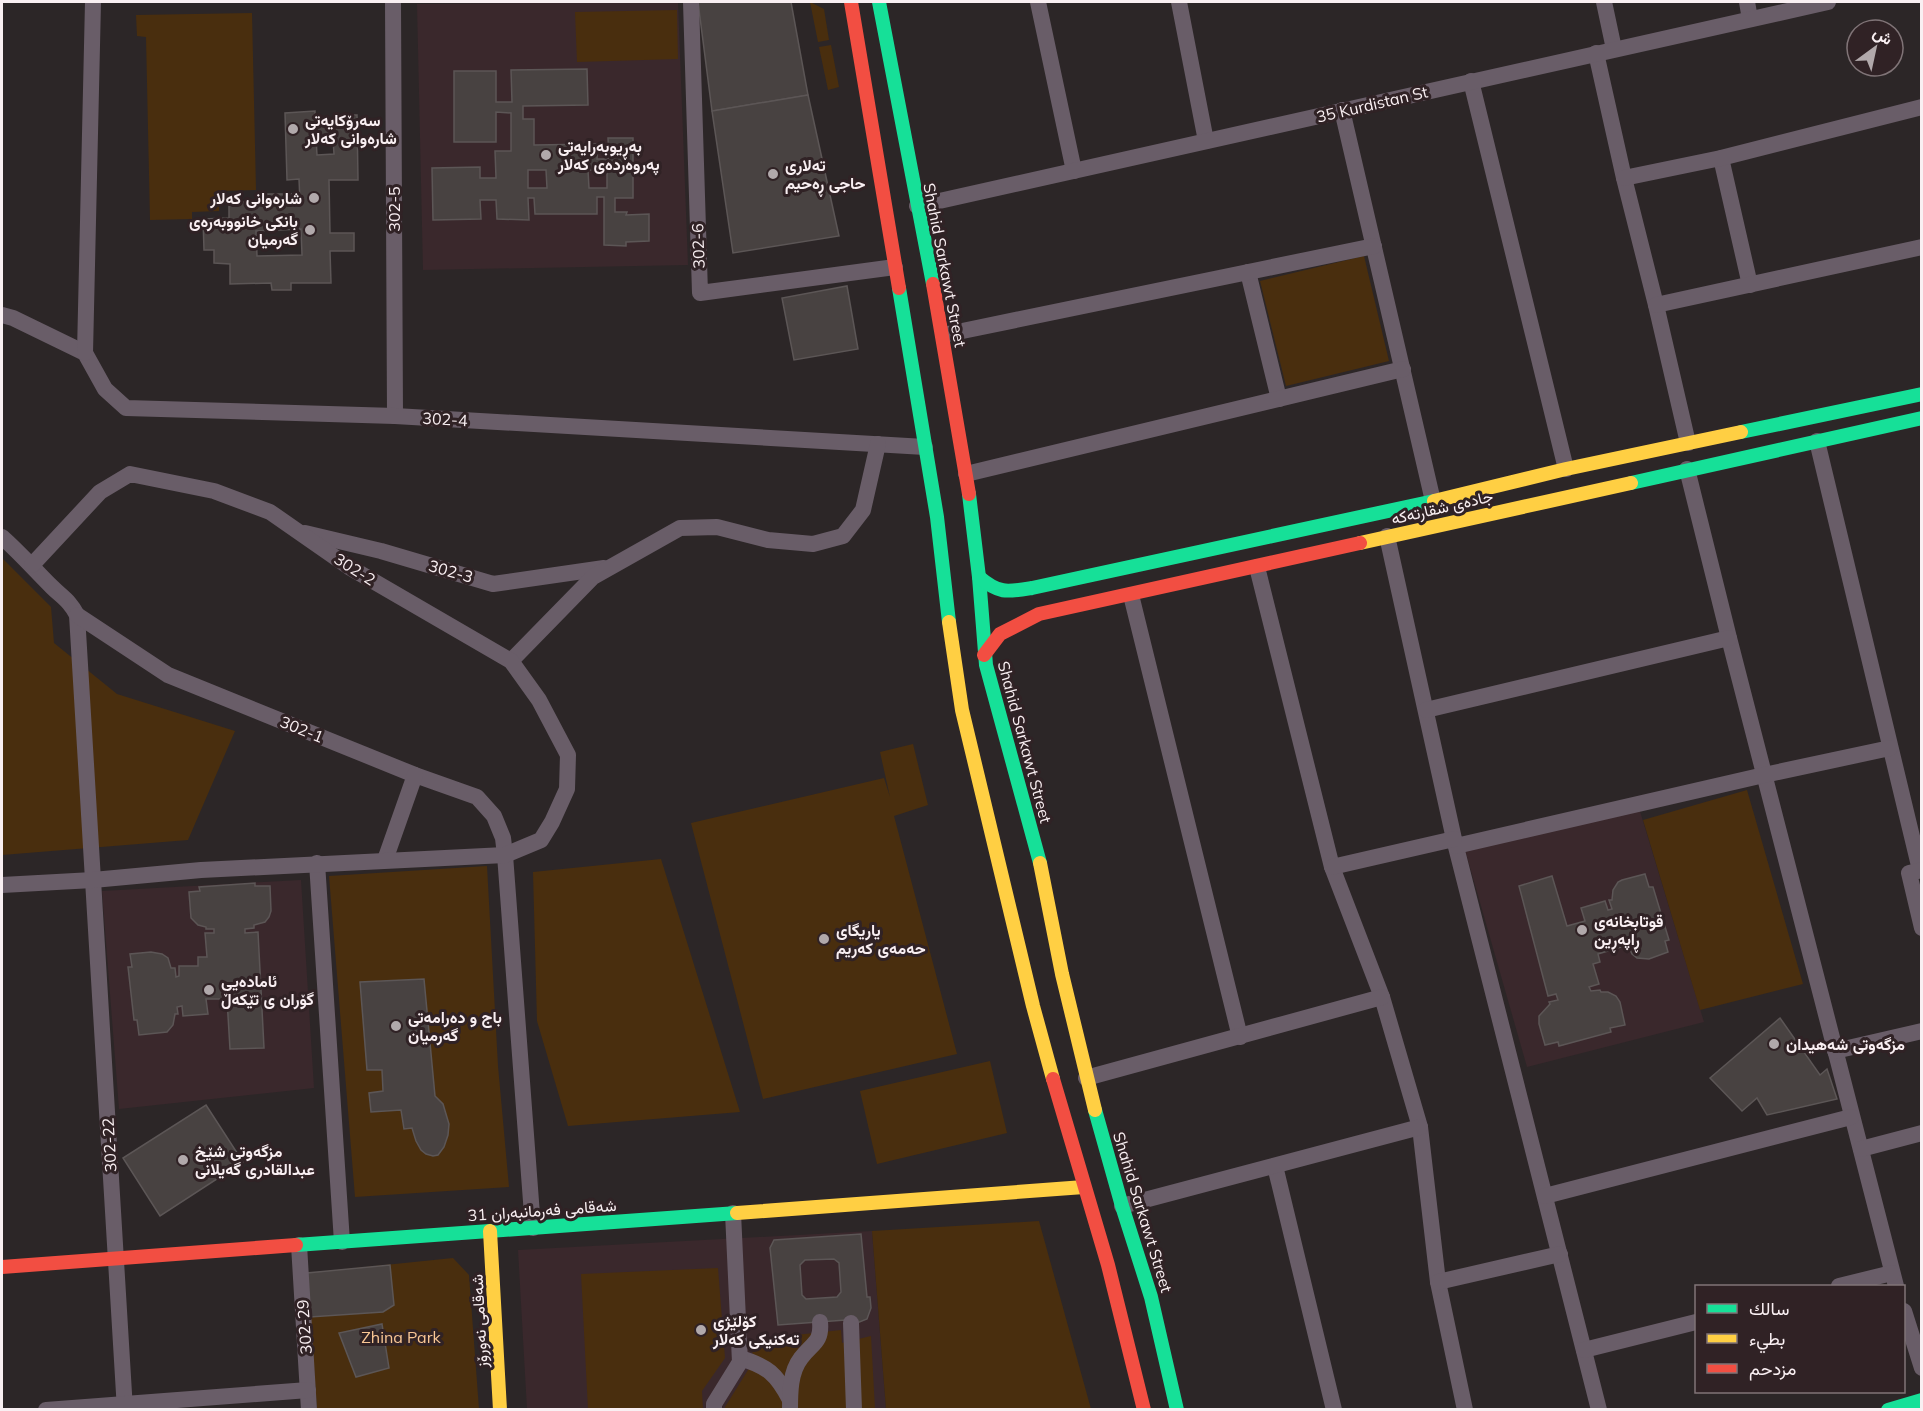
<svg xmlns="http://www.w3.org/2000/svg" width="1923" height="1411" font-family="Mulish,Vazirmatn,sans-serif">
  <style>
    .built { fill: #3a282c }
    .green { fill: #492e0e }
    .building { fill: #484241; stroke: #5c5656; stroke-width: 1.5; fill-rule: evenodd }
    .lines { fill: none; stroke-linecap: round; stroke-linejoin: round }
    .street { stroke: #695d68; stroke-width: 16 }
    .fast { stroke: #16e098; stroke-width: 14 }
    .slow { stroke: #ffcf43; stroke-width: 14 }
    .jam { stroke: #f24e42; stroke-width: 14 }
    .poi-dot { fill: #b1a9ab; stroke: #302225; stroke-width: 2 }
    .labels { text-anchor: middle; stroke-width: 6; stroke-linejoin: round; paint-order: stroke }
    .street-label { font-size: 16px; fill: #f9eff2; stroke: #302225 }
    .poi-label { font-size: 16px; font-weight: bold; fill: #f9eff2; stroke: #302225; text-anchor: start }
    .park-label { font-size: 16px; fill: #fac795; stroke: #302225 }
  </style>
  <rect width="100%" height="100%" fill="#2c2627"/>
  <!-- built -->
  <g class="built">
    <polygon points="678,2 688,265 423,270 417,4"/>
    <polygon points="1639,808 1704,1022 1527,1067 1465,850"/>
    <polygon points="301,880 314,1088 119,1109 102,891"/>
    <polygon points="872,1231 886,1409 527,1409 518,1250"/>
  </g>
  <!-- green -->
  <g class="green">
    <polygon points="810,2 824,9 829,40 818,42"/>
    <polygon points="677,10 678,59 577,62 575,12"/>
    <polygon points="252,13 256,190 219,191 219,211 192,212 192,219 150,220 146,37 137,36 136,15"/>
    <polygon points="831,45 839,87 828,90 819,47"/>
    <polygon points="1364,256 1389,361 1286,386 1260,281"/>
    <polygon points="2,558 51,607 54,643 117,694 235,731 188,840 2,855"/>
    <polygon points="913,744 928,805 894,816 957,1054 763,1099 691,823 884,778 890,797 880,752"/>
    <polygon points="1747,790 1803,984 1700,1010 1643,820"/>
    <polygon points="661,859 740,1112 568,1126 537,1021 533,872"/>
    <polygon points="487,866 498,1066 509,1187 355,1197 329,876"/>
    <polygon points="990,1061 1007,1133 877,1164 860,1091"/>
    <polygon points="1039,1221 1091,1409 886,1409 872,1231"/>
    <polygon points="453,1258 469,1275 479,1409 317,1409 307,1273"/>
    <polygon points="718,1268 725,1358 702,1391 703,1409 588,1409 581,1274"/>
    <polygon points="841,1330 842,1343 871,1336 875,1409 725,1410 725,1407 753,1362 752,1344 759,1339"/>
  </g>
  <!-- building -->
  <g class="building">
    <polygon points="698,2 791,2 808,95 712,111"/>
    <path d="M587,69L588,105L523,106V119H534V145L598,144L597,159H609L608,138H633V198H615V212H627L626,215L649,214V241L626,242V246L604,245V197H597V214H535L534,198H528L529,220L497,219L496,200H480L481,219L433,220L432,168L480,167V178H496L495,151H511V113L496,112V142H454V71H496V102H512L511,70ZM528,170H546L547,188H528ZM588,170H607V188H589Z"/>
    <polygon points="808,95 839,236 733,253 712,111"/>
    <path d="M315,111V119H334V115H357L358,180H329L330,233H354V251H330L331,283H291V290H272L271,283L230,284V264L214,263V250H204L203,219L229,218V202H269L268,194H295V202H300L299,179L287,180L285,113ZM316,138H333L334,154L317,155ZM301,229L302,255L257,256L256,231Z"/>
    <polygon points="847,286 858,349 794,360 782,298"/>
    <polygon points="1645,874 1649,887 1653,887 1669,940 1665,941 1668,952 1649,959 1637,958 1632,954 1628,945 1625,946 1622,937 1618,938 1621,947 1598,954 1600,962 1593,964 1599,984 1589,987 1591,991 1600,990 1601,992 1608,992 1616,996 1620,1002 1625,1025 1610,1028 1611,1032 1559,1046 1558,1042 1545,1045 1539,1024 1539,1016 1550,1004 1549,1002 1558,1000 1556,994 1548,996 1519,886 1552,876 1567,926 1585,921 1581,908 1605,901 1608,910 1612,909 1609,900 1612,900 1613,890 1618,882 1622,880"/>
    <polygon points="255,883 255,886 270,886 271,911 269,917 265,922 254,925 254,928 245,929 245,933 258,932 264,1048 230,1049 227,999 206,999 208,1014 183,1016 182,1006 177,1007 178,1014 175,1014 173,1025 167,1032 139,1035 137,1020 134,1020 128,967 132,967 130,954 151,952 162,954 168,958 171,968 175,968 176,977 179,976 179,966 198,966 198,957 207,957 205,933 214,933 214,929 206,929 206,927 198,925 191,918 189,892 200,891 199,887"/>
    <polygon points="424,979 435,1096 443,1104 449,1124 448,1135 444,1147 438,1155 433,1156 426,1154 421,1150 416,1141 412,1128 404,1129 401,1110 371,1112 369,1093 383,1091 382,1070 367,1070 360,982"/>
    <polygon points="1780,1018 1820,1075 1827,1069 1837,1099 1767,1115 1757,1098 1742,1111 1710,1078"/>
    <polygon points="206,1105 243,1162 160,1216 123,1158"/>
    <path d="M861,1234L867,1297H870L871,1308L867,1319L857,1323L846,1320L778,1325L770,1248L774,1240ZM834,1259L839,1263L841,1292L837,1297L806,1299L802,1295L800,1265L805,1260Z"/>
    <polygon points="390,1265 394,1305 383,1312 310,1317 307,1273"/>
    <polygon points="382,1324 389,1368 356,1377 339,1333"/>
  </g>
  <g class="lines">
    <!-- street -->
    <g class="street">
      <polyline points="393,2 395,416"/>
      <polyline points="691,2 700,293 895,267"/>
      <polyline points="1038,2 1074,171"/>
      <polyline points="1179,2 1206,141"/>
      <polyline points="1604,2 1614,49"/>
      <polyline points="1747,2 1750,19"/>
      <polyline points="1596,53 1624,178 1656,305 1688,443"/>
      <polyline points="1471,81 1566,469"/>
      <polyline points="1342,110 1433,501"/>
      <polyline points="1721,158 1750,285"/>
      <polyline points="1624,178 1721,158 1922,107"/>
      <polyline points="917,206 1828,2"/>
      <polyline points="1248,272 1279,399"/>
      <polyline points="1656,305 1922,247"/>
      <polyline points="2,315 13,318 85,353 105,389 126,408 395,416 925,447"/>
      <polyline points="943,335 1374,246"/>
      <polyline points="85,353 93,2"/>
      <polyline points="1817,441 1920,870"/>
      <polyline points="1687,469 1729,638 1896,1286"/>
      <polyline points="966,474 1403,369"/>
      <polyline points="305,533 381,551 493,584 604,568"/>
      <polyline points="1387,536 1454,839 1599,1410"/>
      <path d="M2,537C20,553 35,570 52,587C63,598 69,600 77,615L125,1410"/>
      <polyline points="1257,567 1332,867 1382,997 1420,1127 1438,1282 1465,1410"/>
      <polyline points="1131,595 1240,1037"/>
      <polyline points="77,615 168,675 415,775 477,797 494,816 503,838 505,855 533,1228"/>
      <polyline points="511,661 593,577 680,528 717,527 768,540 813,544 843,536 863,510 878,444"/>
      <polyline points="1426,710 1729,638"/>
      <polyline points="1456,846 1764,775 1890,748"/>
      <polyline points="385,860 415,775"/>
      <polyline points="317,863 342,1242"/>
      <polyline points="1332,867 1454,839"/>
      <polyline points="1922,870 1909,873 1922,928"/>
      <polyline points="2,885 93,880 201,870 505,855 541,840 552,822 567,789 568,755 539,700 511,661 349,567 270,512 214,491 130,474 100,492 32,565"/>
      <polyline points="1835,1051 1922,1031"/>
      <polyline points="1086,1078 1382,997"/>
      <polyline points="1861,1149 1922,1133"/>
      <polyline points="1275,1166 1334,1410"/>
      <polyline points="1545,1196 1851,1117"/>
      <polyline points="1122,1206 1420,1127"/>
      <polyline points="299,1245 309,1410"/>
      <polyline points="1438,1282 1560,1254"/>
      <polyline points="1839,1286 1892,1273"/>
      <polyline points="1904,1311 1922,1368"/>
      <polyline points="851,1323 854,1410"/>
      <polyline points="1584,1350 1696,1322"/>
      <path d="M740,1358C767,1366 777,1374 790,1400"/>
      <polyline points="46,1410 308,1390"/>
      <polyline points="714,1410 714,1404 740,1362 733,1213"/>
      <path d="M790,1410C790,1393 790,1372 801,1358C812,1343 822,1343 820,1322"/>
    </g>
    <!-- fast -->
    <g class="fast">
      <polyline points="879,2 933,284"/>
      <polyline points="899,288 937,517 949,622"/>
      <polyline points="1741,432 1922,394"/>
      <polyline points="1631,483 1922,418"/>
      <polyline points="969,494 979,577 986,665 1040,863"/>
      <path d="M979,577C999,594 1007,592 1032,588L1434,501"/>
      <polyline points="1095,1110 1122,1206 1151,1297 1177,1410"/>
      <polyline points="296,1245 737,1213"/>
      <polyline points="1888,1410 1922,1400"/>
    </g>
    <!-- slow -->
    <g class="slow">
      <polyline points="1434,501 1566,469 1741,432"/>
      <polyline points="1360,543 1631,483"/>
      <polyline points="949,622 962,710 1033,1006 1053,1079"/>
      <polyline points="1040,863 1062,974 1095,1110"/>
      <polyline points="737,1213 1084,1187"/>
      <polyline points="490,1231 500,1410"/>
    </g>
    <!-- jam -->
    <g class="jam">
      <polyline points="851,2 899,288"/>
      <polyline points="933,284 969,494"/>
      <polyline points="984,655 1000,634 1039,614 1360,543"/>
      <polyline points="1053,1079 1108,1265 1144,1410"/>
      <polyline points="2,1267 296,1245"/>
    </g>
  </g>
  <!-- markers -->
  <g class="poi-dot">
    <circle cx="293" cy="129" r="6"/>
    <circle cx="546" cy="155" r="6"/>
    <circle cx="773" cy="174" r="6"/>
    <circle cx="314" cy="198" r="6"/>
    <circle cx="310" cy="230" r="6"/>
    <circle cx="1582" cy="930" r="6"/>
    <circle cx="824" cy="939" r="6"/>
    <circle cx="209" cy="990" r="6"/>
    <circle cx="396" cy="1026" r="6"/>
    <circle cx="1774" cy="1044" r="6"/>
    <circle cx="183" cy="1160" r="6"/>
    <circle cx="701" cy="1330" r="6"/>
  </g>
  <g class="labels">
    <!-- street labels -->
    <g class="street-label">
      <text transform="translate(1372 104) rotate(-13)" y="6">35 Kurdistan St</text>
      <text transform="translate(394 209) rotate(-90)" y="6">302-5</text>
      <text transform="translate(698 246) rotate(-92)" y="6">302-6</text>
      <text transform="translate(945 265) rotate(79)" y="6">Shahid Sarkawt Street</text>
      <text transform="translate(445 419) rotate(3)" y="6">302-4</text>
      <text transform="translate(1442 507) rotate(-13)" y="6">جادەی شقارتەکە</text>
      <text transform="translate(355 569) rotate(32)" y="6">302-2</text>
      <text transform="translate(451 571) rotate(16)" y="6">302-3</text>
      <text transform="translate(302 729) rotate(22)" y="6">302-1</text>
      <text transform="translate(1025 742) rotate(75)" y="6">Shahid Sarkawt Street</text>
      <text transform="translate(109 1145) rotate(-93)" y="6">302-22</text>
      <text transform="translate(542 1210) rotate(-4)" y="6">شەقامی فەرمانبەران 31</text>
      <text transform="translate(1143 1212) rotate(73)" y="6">Shahid Sarkawt Street</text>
      <text transform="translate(479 1321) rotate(-93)" y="6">شەقامی نەورۆز</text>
      <text transform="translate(304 1327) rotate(-94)" y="6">302-29</text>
    </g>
    <!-- poi labels -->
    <g class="poi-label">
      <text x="305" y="126">سەرۆکایەتی<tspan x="305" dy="18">شارەوانی کەلار</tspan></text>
      <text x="558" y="152">بەڕیوبەرایەتی<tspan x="558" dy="18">پەروەردەی کەلار</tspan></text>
      <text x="785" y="171">تەلاری<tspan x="785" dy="18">حاجی ڕەحیم</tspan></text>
      <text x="302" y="204" text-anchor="end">شارەوانی کەلار</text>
      <text x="298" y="227" text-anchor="end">بانکی خانووبەرەی<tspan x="298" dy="18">گەرمیان</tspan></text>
      <text x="1594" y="927">قوتابخانەی<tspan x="1594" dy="18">ڕاپەڕین</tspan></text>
      <text x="836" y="936">یاریگای<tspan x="836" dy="18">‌حەمەی کەریم</tspan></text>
      <text x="221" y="987">ئامادەیی<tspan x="221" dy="18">گۆران ی تێکەڵ</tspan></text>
      <text x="408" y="1023">باج و دەرامەتی<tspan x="408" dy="18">گەرمیان</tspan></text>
      <text x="1786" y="1050">مزگەوتی شەهیدان</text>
      <text x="195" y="1157">مزگەوتی شێخ<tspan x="195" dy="18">عبدالقادری گەیلانی</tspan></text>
      <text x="713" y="1327">کۆلێژی<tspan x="713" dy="18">تەکنیکی کەلار</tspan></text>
    </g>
    <!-- park labels -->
    <g class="park-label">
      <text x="401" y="1343">Zhina Park</text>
    </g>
  </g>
  <!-- border -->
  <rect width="1923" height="1411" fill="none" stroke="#f9eff2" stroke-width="6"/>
  <!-- legend -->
  <rect x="1695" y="1285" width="210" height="108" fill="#302225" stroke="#807477" stroke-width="1.5"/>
  <rect x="1707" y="1304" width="30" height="9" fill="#16e098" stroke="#807477" stroke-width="1.5"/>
  <text x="1749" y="1315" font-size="18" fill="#f9eff2">سالك</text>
  <rect x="1707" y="1334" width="30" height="9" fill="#ffcf43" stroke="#807477" stroke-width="1.5"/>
  <text x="1749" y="1345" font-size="18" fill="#f9eff2">بطيء</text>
  <rect x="1707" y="1364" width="30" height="9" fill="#f24e42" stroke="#807477" stroke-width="1.5"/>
  <text x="1749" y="1375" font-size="18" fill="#f9eff2">مزدحم</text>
  <!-- north arrow -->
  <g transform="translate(1875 48) rotate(33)"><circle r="28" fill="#302225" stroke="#807477" stroke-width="1.5"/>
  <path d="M0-4.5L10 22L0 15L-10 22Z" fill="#b1a9ab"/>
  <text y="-9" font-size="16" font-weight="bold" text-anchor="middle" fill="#f9eff2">ش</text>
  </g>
</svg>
